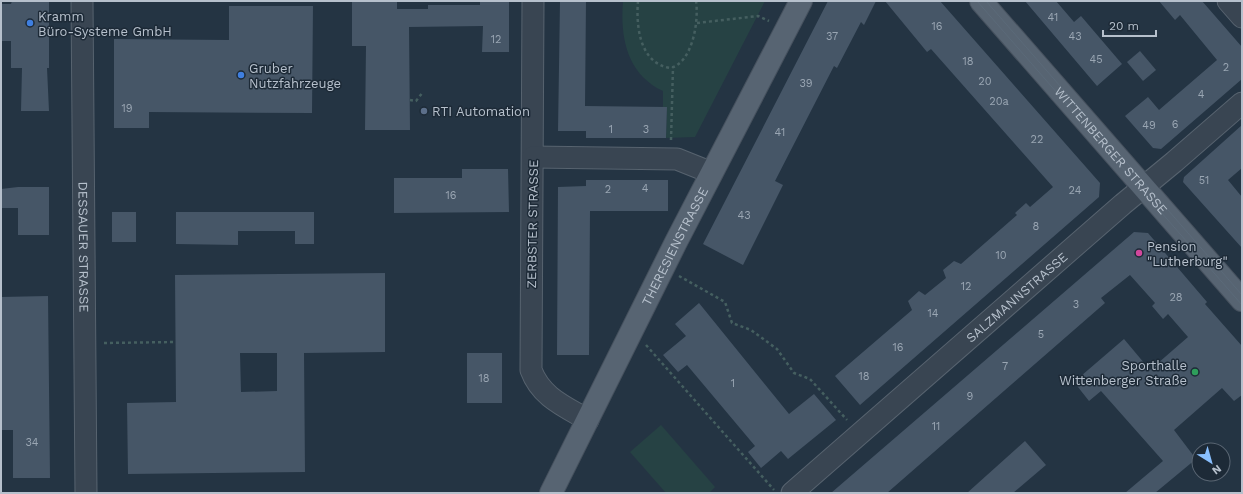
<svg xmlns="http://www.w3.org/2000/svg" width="1243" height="494" font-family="'Work Sans',sans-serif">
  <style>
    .green { fill: #264244 }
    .building { fill: #465667; fill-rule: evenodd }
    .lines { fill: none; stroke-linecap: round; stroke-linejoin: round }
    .minor-casing { stroke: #57636f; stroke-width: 23 }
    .major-casing { stroke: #46515e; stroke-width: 24 }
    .path { stroke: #455f60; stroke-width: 2.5; stroke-dasharray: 3 3; stroke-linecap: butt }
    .minor { stroke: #394552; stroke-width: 21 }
    .major { stroke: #576472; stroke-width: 22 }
    .tram { stroke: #5b6a79; stroke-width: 1 }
    .shop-dot { fill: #3f7fe0; stroke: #1d2a37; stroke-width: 1.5 }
    .service-dot { fill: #5c6f8a; stroke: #1d2a37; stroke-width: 1.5 }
    .hotel-dot { fill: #d1479c; stroke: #1d2a37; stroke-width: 1.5 }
    .leisure-dot { fill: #2e9e5b; stroke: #1d2a37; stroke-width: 1.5 }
    .labels { text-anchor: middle; stroke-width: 3; stroke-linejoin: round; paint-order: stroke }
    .number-label { font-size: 11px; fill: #9aa6b3 }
    .poi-label { font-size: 13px; fill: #b6c0cc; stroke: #1d2a37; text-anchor: start }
    .street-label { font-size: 13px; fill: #b6c0cc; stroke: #1d2a37 }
  </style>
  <rect width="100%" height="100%" fill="#243443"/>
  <!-- green -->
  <g class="green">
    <path d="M623,1H765L695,137L666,138L667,107H663V91C627,74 620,38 623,1Z"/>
    <polygon points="661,425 715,487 709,493 666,493 630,452"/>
  </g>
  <!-- building -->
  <g class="building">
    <polygon points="12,1 49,1 49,68 47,68 49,111 21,111 22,68 11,68 11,41 1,41 1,4 11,4"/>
    <polygon points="352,1 397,1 397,9 428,9 428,5 480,5 480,1 509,1 509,52 482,52 483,26 409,27 410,130 365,130 366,46 352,46"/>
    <polygon points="560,1 586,1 585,106 667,107 666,138 586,138 586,131 558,131"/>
    <polygon points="828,1 876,1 864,25 861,22 837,68 834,66 775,181 783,185 743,265 703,244"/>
    <polygon points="885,1 940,1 1100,183 1099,197 860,405 835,376 912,310 908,301 919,291 925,295 946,278 943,270 954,261 961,264 1017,215 1015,213 1026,203 1030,207 1053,187 931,49 927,52"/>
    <polygon points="1025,1 1056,1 1074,22 1081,16 1122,64 1097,86"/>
    <polygon points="1159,1 1202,1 1242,47 1242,79 1161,149 1153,148 1125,116 1148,97 1159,110 1217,60 1180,15 1175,20"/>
    <polygon points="229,6 313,6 312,113 149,112 149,128 114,128 114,39 229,40"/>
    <polygon points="1140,51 1156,70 1143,81 1127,62"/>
    <polygon points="1242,125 1242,168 1228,180 1242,197 1242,248 1183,182 1184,177"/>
    <polygon points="462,169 508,169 509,212 394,213 394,178 462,178"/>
    <polygon points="586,180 668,180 668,211 590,211 589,355 557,355 558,187 586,186"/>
    <polygon points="18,187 49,187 49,235 18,235 18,208 1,208 1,189"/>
    <rect x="112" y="212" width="24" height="30"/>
    <polygon points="176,212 314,212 314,244 295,244 295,231 238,231 238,245 176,244"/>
    <polygon points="1134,232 1148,233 1207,302 1205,304 1242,346 1242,395 1234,401 1222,388 1174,430 1196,459 1155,493 1125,493 1163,461 1101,391 1089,401 1074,382 1124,339 1150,370 1188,337 1168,314 1163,319 1152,306 1155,303 1130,275 1101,298 1105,303 887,493 831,493"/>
    <path d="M385,273V352L304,353L305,472L128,474L127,403L176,402L175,275ZM240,353H277V391L241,392Z"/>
    <polygon points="48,296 50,478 13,478 13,430 1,430 1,297"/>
    <polygon points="699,303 789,414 814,394 836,420 788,459 781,451 761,468 748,452 755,446 687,365 678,372 663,355 686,336 675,324"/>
    <rect x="467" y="353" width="35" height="50"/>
    <polygon points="1025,441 1046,465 1013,493 967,493"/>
  </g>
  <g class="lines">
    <defs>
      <g id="minor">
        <path id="s1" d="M82,1L86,493"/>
        <path d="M533,1L531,370C541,397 564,406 588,420"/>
        <polyline points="1228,1 1242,17"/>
        <polyline points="533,157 677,159 712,173"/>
        <path id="s2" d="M792,493L1123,204L1174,162L1242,103"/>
      </g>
      <g id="major">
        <path id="s3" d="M981,1L1242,300"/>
        <path id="s4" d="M551,493L676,242L801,1"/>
      </g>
    </defs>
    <!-- minor casing -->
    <use href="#minor" class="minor-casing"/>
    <!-- major casing -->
    <use href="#major" class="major-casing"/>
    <!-- path -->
    <g class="path">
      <path d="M638,1C636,25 639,63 670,68C693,63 699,20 696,1"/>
      <polyline points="697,23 758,16 769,21"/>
      <polyline points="410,100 416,101 423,92"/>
      <polyline points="671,140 673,67"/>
      <polyline points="679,276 725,302 732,323 751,330 777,349 794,373 810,379 847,420"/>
      <polyline points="104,343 176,342"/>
      <polyline points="646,345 774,490"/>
    </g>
    <!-- minor -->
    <use href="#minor" class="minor"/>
    <!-- major -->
    <use href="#major" class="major"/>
    <!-- tram -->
    <g class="tram">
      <polyline points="977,1 1242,305"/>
      <polyline points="986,1 1242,295"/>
    </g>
  </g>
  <!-- markers -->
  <g class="shop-dot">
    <circle cx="30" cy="23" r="4"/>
    <circle cx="241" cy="75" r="4"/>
  </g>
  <circle class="service-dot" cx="424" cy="111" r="4"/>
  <circle class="hotel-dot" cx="1139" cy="253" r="4"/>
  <circle class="leisure-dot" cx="1195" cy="372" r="4"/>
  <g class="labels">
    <!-- number labels -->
    <g class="number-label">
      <text x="1053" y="21">41</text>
      <text x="937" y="30">16</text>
      <text x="832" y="40">37</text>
      <text x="1075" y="40">43</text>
      <text x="496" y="43">12</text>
      <text x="1096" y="63">45</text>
      <text x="968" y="65">18</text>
      <text x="1226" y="71">2</text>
      <text x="985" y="85">20</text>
      <text x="806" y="87">39</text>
      <text x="1201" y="98">4</text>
      <text x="999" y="105">20a</text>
      <text x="127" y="112">19</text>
      <text x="1175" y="128">6</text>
      <text x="1149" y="129">49</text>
      <text x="611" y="133">1</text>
      <text x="646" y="133">3</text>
      <text x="780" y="136">41</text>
      <text x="1037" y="143">22</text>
      <text x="1204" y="184">51</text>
      <text x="645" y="192">4</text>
      <text x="608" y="193">2</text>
      <text x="1075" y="194">24</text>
      <text x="451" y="199">16</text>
      <text x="744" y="219">43</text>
      <text x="1036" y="230">8</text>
      <text x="1001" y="259">10</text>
      <text x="966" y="290">12</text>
      <text x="1176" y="301">28</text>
      <text x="1076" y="308">3</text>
      <text x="933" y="317">14</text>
      <text x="1041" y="338">5</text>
      <text x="898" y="351">16</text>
      <text x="1005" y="370">7</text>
      <text x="864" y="380">18</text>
      <text x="484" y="382">18</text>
      <text x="733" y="387">1</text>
      <text x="970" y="400">9</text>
      <text x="936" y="430">11</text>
      <text x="32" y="446">34</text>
    </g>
    <!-- poi labels -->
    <g class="poi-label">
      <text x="38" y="21">Kramm<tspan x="38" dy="15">Büro-Systeme GmbH</tspan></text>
      <text x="249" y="73">Gruber<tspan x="249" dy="15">Nutzfahrzeuge</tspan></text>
      <text x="432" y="116">RTI Automation</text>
      <text x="1147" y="251">Pension<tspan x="1147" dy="15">"Lutherburg"</tspan></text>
      <text x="1187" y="370" text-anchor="end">Sporthalle<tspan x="1187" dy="15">Wittenberger Straße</tspan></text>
    </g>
    <!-- street labels -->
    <g class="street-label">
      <text dy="5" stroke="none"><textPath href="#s3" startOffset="198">WITTENBERGER STRASSE</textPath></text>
      <text transform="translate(532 224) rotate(-89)" y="5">ZERBSTER STRASSE</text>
      <text dy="5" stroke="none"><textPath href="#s4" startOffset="276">THERESIENSTRASSE</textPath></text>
      <text dy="5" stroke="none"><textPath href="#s1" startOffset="246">DESSAUER STRASSE</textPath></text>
      <text dy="5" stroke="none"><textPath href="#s2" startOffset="298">SALZMANNSTRASSE</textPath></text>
    </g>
  </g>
  <!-- border -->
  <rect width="1243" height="494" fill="none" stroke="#b6c0cc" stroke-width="4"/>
  <!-- north arrow -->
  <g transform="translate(1211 462) rotate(143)"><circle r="19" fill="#1d2a37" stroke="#5a6673"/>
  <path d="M0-3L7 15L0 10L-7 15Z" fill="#89bffe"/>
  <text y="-6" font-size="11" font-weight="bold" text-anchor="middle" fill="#b6c0cc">N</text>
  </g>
  <!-- scale -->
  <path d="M1103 30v6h53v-6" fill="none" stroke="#b6c0cc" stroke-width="2"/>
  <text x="1109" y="30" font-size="12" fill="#b6c0cc" stroke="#1d2a37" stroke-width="3" paint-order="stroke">20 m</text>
</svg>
